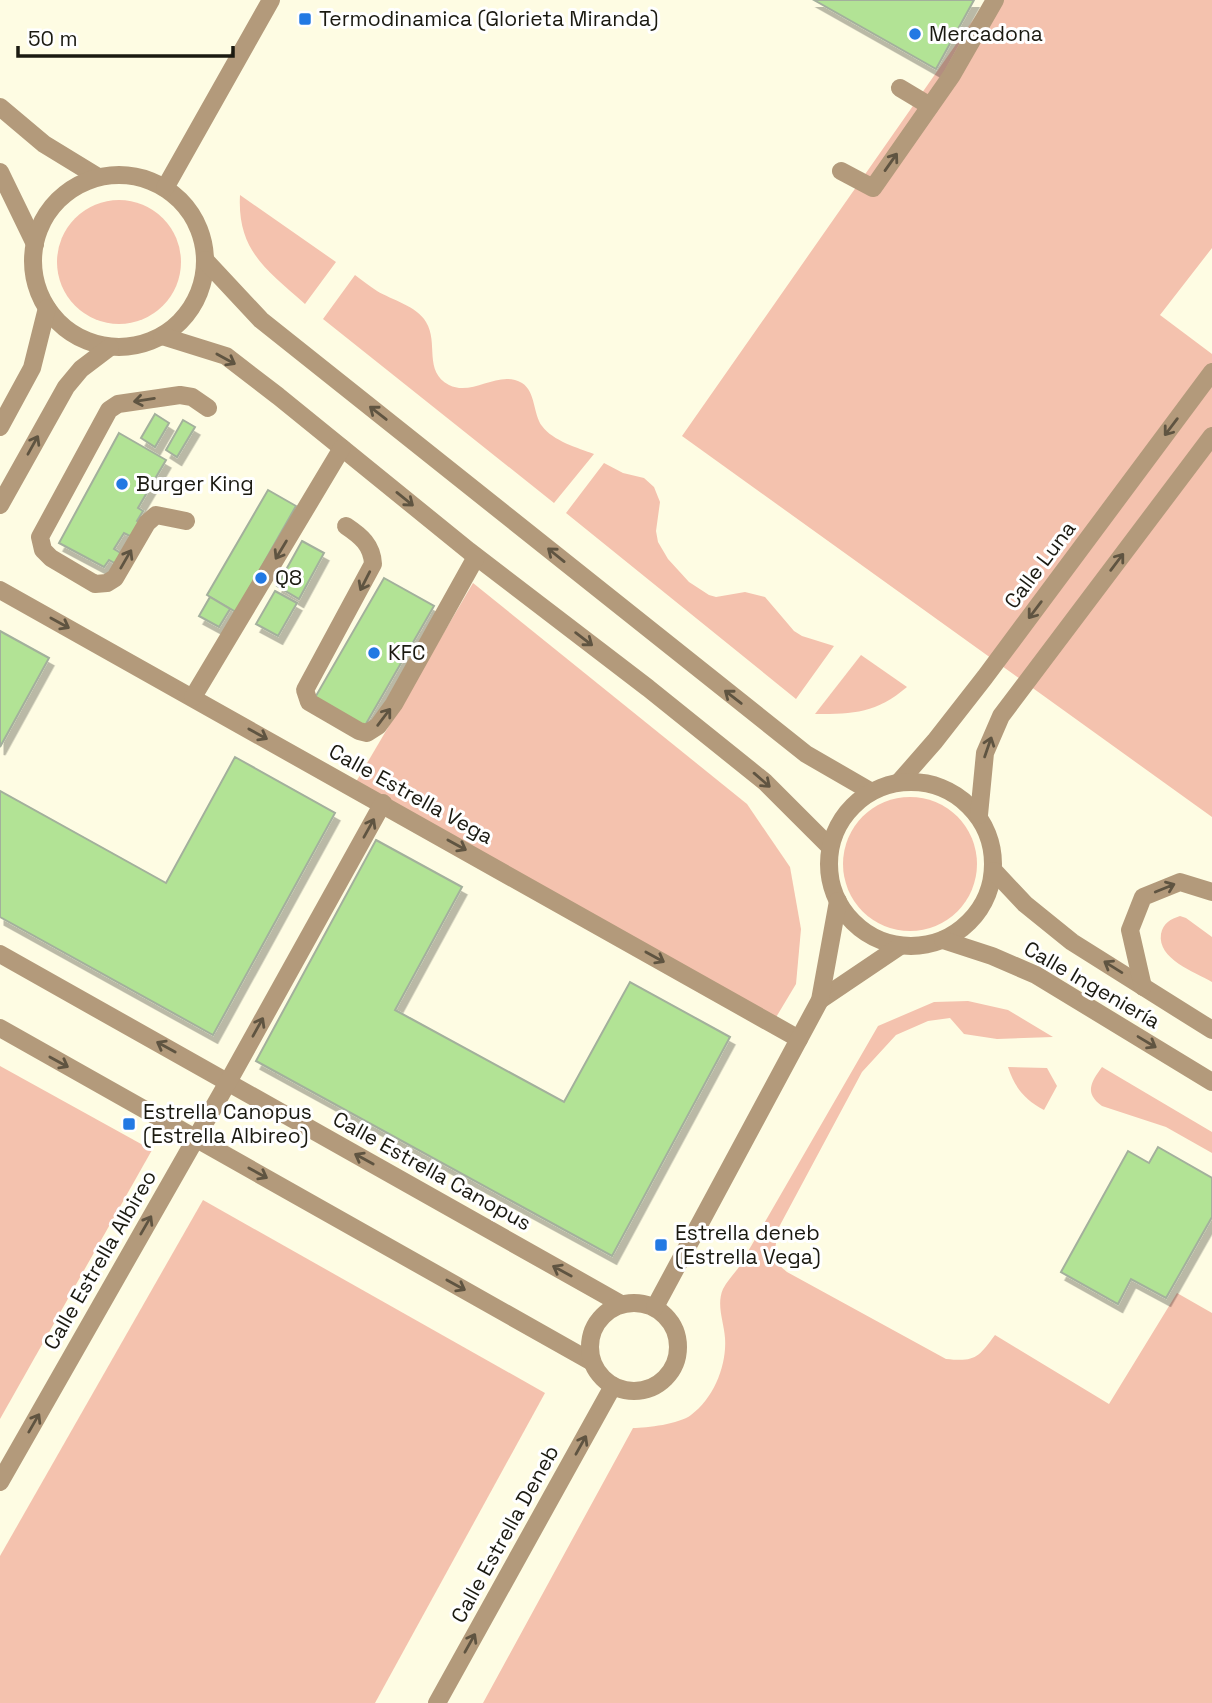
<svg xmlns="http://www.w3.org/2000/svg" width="1212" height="1703" font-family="'Space Grotesk',sans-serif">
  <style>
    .green { fill: #f4c2ae }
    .building { fill: #b2e395; stroke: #a3b09c; stroke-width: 2; filter: url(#shadow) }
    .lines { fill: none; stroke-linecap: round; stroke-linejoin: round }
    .minor { stroke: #b39a7b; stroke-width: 18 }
    .oneway { stroke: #5f5441 }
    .poi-dot { fill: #2279e3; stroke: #fff; stroke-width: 2.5 }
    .labels { text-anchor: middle; stroke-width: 6; stroke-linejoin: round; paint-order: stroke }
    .poi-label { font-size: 21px; fill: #1b1a11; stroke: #fff; text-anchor: start }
    .street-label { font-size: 21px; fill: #1b1a11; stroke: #fff }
  </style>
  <defs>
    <filter id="shadow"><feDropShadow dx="4.5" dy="8" stdDeviation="0" flood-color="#0004"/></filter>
  </defs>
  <rect width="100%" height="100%" fill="#fefce3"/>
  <!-- green -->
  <g class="green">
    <polygon points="987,0 1212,0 1212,248 1160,315 1212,354 1212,817 682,436"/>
    <path d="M240,195L336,262L305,304C267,270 237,251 240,195Z"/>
    <circle cx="119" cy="262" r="62"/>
    <path d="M355,275C362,280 369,286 377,291C392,300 417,306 426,322C439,343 423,371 449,385C473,397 498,369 522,383C536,392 533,414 542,426C553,441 578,448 594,454L554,503L323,319Z"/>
    <polygon points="604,463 623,473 644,478 654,487 660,502 656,531 658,542 668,559 689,582 709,595 716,597 745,592 765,597 794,631 802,636 834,646 796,699 566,513"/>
    <polygon points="473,583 747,804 790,867 801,929 796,984 772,1024 353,787"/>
    <path d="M861,655L907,687C876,713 855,714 815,714Z"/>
    <circle cx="910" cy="864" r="67"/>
    <path d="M1180,916L1186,918L1212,937V982C1195,972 1157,959 1161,934C1163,923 1171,919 1180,916Z"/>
    <path d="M968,1001L1008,1010L1053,1037L997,1039L964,1034L950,1018L928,1021L896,1035L862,1072L779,1227L773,1260L787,1272L946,1359C975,1362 978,1358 995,1335L1109,1404L1177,1293L1212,1313V1703H483L633,1428C647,1428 679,1424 691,1415C714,1398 727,1365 725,1338C724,1322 716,1305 723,1289C727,1281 734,1274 739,1267L878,1026L934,1002Z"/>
    <polygon points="0,1066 152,1150 0,1419"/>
    <path d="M1008,1067L1047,1068L1057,1086L1044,1110C1025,1100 1015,1088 1008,1067Z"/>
    <path d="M1102,1067L1212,1132V1153L1166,1127L1102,1106C1084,1093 1091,1082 1102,1067Z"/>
    <polygon points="203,1200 545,1393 375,1703 0,1703 0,1556"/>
  </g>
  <!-- building -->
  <g class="building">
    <polygon points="814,0 974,0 936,69"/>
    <polygon points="155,414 169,423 155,447 141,438"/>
    <polygon points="183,420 195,427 177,457 166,450"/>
    <polygon points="119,433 166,460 138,508 143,511 137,521 142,524 134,538 124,533 114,549 124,555 118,565 109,560 104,567 59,543"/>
    <polygon points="268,490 296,506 236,612 207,595"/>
    <polygon points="302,541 324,553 299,599 277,586"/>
    <polygon points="384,578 434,606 363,729 313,701"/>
    <polygon points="275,591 297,603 278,636 256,624"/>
    <polygon points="210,597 230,609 219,627 199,616"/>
    <polygon points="0,631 49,658 0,747"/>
    <polygon points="235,757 335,813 213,1035 0,917 0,791 166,883"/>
    <polygon points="376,840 462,887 395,1010 564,1102 630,982 730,1037 612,1256 256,1061"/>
    <polygon points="1158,1147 1212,1178 1212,1217 1166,1298 1131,1279 1118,1304 1061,1272 1128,1151 1149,1163"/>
  </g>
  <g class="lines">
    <!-- minor -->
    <g class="minor">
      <polyline points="900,88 930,106"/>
      <polyline points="0,107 44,144 98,177"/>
      <polyline points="841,171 873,188 952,75 995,0"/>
      <polyline points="0,172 35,244"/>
      <circle cx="119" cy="261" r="86"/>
      <polyline points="165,188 271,0"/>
      <polyline points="205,260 261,320 806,754 870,791"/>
      <polyline points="162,336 226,356 278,396 469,551 648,688 765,782 830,847"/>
      <polyline points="0,427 32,368 47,308"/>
      <polyline points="0,505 66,387 81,369 110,347"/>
      <polyline points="186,521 156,515 147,523 115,578 107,583 95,584 51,558 43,550 40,537 109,410 118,404 180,395 192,397 208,408"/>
      <path d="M346,526C361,536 372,545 373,564L305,690L309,702L359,731L367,733L378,726L394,704L476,557"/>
      <polyline points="0,590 799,1039"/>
      <polyline points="193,697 342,448"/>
      <polyline points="900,781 935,741 985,677 1212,372"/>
      <circle cx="911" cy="864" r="82"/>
      <polyline points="979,815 985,753 1001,716 1212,436"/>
      <polyline points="994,871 1025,904 1072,942 1212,1030"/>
      <polyline points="943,940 992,956 1036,975 1212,1082"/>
      <polyline points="0,954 621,1304"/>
      <polyline points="1143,987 1130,930 1143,897 1180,882 1212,892"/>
      <polyline points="820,1000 900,946"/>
      <polyline points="0,1028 592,1362"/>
      <circle cx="634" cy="1347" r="44"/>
      <polyline points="655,1307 820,1000 838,901"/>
      <polyline points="0,1482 228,1082 383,803"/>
      <polyline points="437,1703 613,1386"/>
    </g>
  </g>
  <!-- one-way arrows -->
  <defs><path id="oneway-shaft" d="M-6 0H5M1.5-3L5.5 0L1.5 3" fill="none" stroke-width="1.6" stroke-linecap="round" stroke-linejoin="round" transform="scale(1.75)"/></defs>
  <g class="oneway">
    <use href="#oneway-shaft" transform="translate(891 162) rotate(-55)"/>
    <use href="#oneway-shaft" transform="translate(226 359) rotate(29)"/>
    <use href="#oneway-shaft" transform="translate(144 400) rotate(171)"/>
    <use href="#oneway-shaft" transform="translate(378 413) rotate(-142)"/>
    <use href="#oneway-shaft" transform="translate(1171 427) rotate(127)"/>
    <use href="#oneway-shaft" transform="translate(33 445) rotate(-61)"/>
    <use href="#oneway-shaft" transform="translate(405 499) rotate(39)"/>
    <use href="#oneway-shaft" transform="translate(281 550) rotate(121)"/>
    <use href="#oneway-shaft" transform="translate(556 555) rotate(-141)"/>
    <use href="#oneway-shaft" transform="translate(126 559) rotate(-60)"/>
    <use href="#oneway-shaft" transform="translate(1117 562) rotate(-53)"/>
    <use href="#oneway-shaft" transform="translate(365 581) rotate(117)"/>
    <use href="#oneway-shaft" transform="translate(1035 610) rotate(127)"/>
    <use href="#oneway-shaft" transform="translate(60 623) rotate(29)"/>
    <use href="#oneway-shaft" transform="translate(584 639) rotate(37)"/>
    <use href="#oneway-shaft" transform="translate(733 697) rotate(-142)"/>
    <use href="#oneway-shaft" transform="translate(384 717) rotate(-53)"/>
    <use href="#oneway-shaft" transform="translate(258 734) rotate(29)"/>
    <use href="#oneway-shaft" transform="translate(988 747) rotate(-71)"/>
    <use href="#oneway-shaft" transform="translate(762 780) rotate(41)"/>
    <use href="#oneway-shaft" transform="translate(369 828) rotate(-61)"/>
    <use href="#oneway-shaft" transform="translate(457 845) rotate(29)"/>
    <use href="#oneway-shaft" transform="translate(1165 888) rotate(-22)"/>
    <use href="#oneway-shaft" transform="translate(655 957) rotate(29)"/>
    <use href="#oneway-shaft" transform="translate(1113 967) rotate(-148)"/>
    <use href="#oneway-shaft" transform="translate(258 1027) rotate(-61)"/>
    <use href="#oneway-shaft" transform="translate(1147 1042) rotate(31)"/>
    <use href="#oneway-shaft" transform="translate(166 1047) rotate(-151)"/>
    <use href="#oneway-shaft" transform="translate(59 1062) rotate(29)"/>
    <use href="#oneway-shaft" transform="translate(364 1159) rotate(-151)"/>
    <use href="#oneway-shaft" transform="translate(258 1173) rotate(29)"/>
    <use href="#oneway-shaft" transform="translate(146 1225) rotate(-60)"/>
    <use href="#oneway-shaft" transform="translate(562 1271) rotate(-151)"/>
    <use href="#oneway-shaft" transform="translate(456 1285) rotate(29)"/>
    <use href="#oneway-shaft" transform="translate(34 1423) rotate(-60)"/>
    <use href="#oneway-shaft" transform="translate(581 1445) rotate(-61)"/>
    <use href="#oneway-shaft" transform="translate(470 1643) rotate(-61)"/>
  </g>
  <!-- markers -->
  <g class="poi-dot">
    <rect x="298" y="12" width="14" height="14" rx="3.5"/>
    <circle cx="915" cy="34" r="7"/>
    <circle cx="122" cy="484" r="7"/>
    <circle cx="261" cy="578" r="7"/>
    <circle cx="374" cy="653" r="7"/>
    <rect x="122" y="1117" width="14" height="14" rx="3.5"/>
    <rect x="654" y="1238" width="14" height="14" rx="3.5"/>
  </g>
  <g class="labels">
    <!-- poi labels -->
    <g class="poi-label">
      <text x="319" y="26">Termodinamica (Glorieta Miranda)</text>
      <text x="929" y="41">Mercadona</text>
      <text x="136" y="491">Burger King</text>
      <text x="275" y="585">Q8</text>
      <text x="388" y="660">KFC</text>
      <text x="143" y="1119">Estrella Canopus<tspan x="143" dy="24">(Estrella Albireo)</tspan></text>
      <text x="675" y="1240">Estrella deneb<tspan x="675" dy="24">(Estrella Vega)</tspan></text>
    </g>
    <!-- street labels -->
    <g class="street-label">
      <text transform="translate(1040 565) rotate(-53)" y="7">Calle Luna</text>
      <text transform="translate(411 794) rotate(29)" y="7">Calle Estrella Vega</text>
      <text transform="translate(1092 985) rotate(30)" y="7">Calle Ingeniería</text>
      <text transform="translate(432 1171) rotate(29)" y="7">Calle Estrella Canopus</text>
      <text transform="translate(100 1260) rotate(-60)" y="7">Calle Estrella Albireo</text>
      <text transform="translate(505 1534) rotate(-61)" y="7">Calle Estrella Deneb</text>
    </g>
  </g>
  <!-- scale -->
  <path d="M18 46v10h215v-10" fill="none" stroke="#1b1a11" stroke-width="3.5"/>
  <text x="28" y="46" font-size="21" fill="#1b1a11" stroke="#ffffff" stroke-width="5" paint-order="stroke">50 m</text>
</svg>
